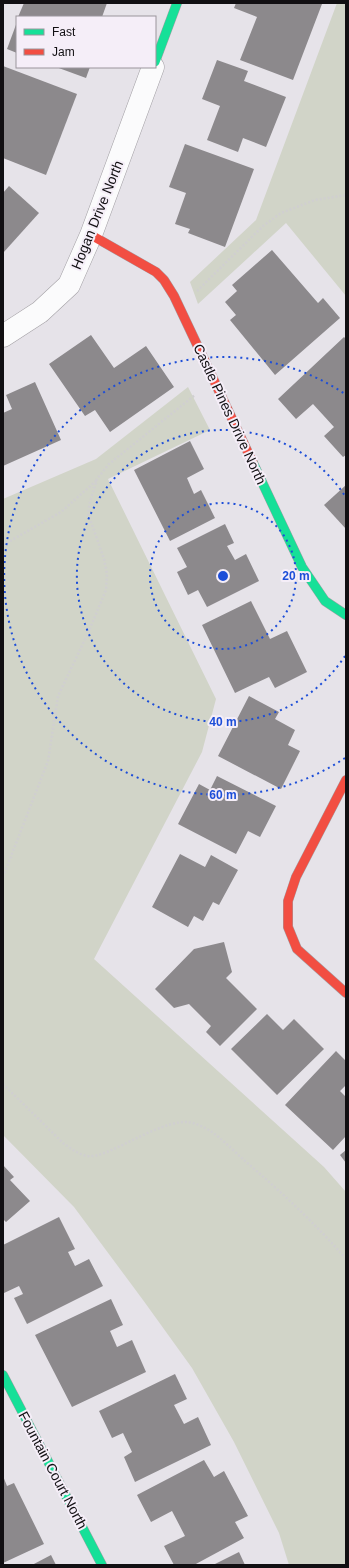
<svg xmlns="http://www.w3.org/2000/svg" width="349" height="1568" font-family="Helvetica,sans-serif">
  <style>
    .green { fill: #d1d4c8 }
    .building { fill: #8c898c }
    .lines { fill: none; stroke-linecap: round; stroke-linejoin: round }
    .street-casing { stroke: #a3a0a5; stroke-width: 23 }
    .fast-casing { stroke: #a3a0a5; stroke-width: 10 }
    .jam-casing { stroke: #a3a0a5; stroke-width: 10 }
    .path { stroke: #d0cfd0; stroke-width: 2.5; stroke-dasharray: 2 2; stroke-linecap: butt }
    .street { stroke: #fbfbfc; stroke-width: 22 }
    .fast { stroke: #16e098; stroke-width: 9 }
    .jam { stroke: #f24e42; stroke-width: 9 }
    .ring { fill: none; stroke: #1d4ed8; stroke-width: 2; stroke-dasharray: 2 4 }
    .labels { text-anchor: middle; stroke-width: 4; stroke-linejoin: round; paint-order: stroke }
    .street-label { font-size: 14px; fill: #110f12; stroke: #f5eef8 }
    .centre { fill: #1d4ed8; stroke: #f5eef8; stroke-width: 2 }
    .ring-label { font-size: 12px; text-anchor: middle; font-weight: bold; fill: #1d4ed8; stroke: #f5eef8; stroke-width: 4; stroke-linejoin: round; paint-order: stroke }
  </style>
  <rect width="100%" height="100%" fill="#e6e3e9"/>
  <!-- green -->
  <g class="green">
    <polygon points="337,3 346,3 346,296 286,223 198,304 190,282 256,220"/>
    <polygon points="188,387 210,430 108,479 216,699 202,752 94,959 324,1167 346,1192 346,1565 289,1565 279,1533 234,1442 192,1368 143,1300 74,1207 3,1135 3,499 96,459"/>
  </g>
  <!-- building -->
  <g class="building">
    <polygon points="24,3 107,3 102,17 18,17"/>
    <polygon points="236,3 322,4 293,80 240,60 257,17 234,8"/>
    <polygon points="17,22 17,53 7,49"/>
    <polygon points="217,60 248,71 244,81 286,97 266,147 243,138 238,152 207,140 220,106 202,99"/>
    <polygon points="3,66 77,94 46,175 3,158"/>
    <polygon points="56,67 90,67 86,78"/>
    <polygon points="185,144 254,169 225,247 188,233 190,229 175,224 186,193 169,187"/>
    <polygon points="9,186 39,213 3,253 3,193"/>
    <polygon points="272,250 318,303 323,298 340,318 275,375 230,320 236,315 225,302 237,291 232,285"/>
    <polygon points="91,335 114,368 146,346 174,387 110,432 95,410 85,416 49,364"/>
    <polygon points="344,337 346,339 346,455 343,457 324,436 334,427 313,404 296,419 278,399"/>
    <polygon points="35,382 61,440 3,466 3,413 12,409 6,395"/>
    <polygon points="190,441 204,469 187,478 194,494 201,490 215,518 170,541 134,470"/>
    <polygon points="346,485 346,529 324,505"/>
    <polygon points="225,524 234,543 227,546 235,560 246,554 259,581 207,607 198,590 188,595 177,572 187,567 177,548"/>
    <polygon points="251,601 270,639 287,631 307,672 275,688 269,677 235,693 202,625"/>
    <polygon points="249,696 279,712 275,719 295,730 288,745 300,751 281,789 218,756"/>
    <polygon points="217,776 276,806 260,837 248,831 236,854 178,824 199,784 210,790"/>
    <polygon points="180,854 205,867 211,855 238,870 219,905 213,902 203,921 194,916 188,927 152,907"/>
    <polygon points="224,942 232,972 226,978 257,1009 220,1046 206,1032 211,1026 189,1004 174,1008 155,989 194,949"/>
    <polygon points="267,1014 283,1030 294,1019 324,1049 277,1095 231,1049"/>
    <polygon points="336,1051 346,1061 346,1085 340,1091 346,1097 346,1136 333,1150 285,1105"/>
    <polygon points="346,1150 346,1163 340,1155"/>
    <polygon points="3,1165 14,1177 10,1180 30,1201 6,1222 3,1219"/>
    <polygon points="59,1217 75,1249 68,1252 75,1266 89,1259 103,1286 27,1324 14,1298 23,1294 19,1286 4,1293 3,1290 3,1245"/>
    <polygon points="111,1299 123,1325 110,1331 117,1347 132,1340 146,1372 72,1407 35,1335"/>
    <polygon points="175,1374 187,1399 174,1405 184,1424 198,1417 211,1445 135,1482 124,1457 132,1452 123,1433 112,1438 99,1411"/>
    <polygon points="204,1460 214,1477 224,1471 248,1516 235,1522 244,1538 194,1565 174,1565 164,1546 185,1536 172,1511 151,1522 137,1495"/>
    <polygon points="3,1476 7,1486 14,1483 44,1544 3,1563"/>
    <polygon points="239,1552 245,1565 213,1565"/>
    <polygon points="51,1555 56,1565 32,1565"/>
  </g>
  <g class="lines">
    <defs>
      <polyline id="street" points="3,336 40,312 69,285 91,235 153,67"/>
      <g id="fast">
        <polyline points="155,62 177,3"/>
        <polyline points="253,463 302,567 325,601 346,615"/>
        <polyline points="3,1375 102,1565"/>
      </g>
      <g id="jam">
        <polyline points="91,235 156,272 164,280 174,296 253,463"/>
        <polyline points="346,780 296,877 288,901 288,927 297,949 346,993"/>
      </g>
    </defs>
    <!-- street casing -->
    <use href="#street" class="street-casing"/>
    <!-- fast casing -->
    <use href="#fast" class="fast-casing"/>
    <!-- jam casing -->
    <use href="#jam" class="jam-casing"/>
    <!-- path -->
    <g class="path">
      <polyline points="197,291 263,226 281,213 315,200 346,195"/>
      <polyline points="3,545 61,512 97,480"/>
      <polyline points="3,877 48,761 58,696 88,633 106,590 107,574 104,559 88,513 90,502 97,479 109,464 195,395"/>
      <path d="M3,1084L63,1143C70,1148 78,1154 87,1156C97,1157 107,1152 116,1148C134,1140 167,1121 187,1122C209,1124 228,1146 244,1160C280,1191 315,1223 346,1259"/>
    </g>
    <!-- street -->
    <use href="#street" class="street"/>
    <!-- fast -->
    <use href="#fast" class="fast"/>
    <!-- jam -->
    <use href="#jam" class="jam"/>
  </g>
  <!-- distance rings -->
  <g class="ring">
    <circle cx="223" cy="576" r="73"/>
    <path d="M345 656A146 146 0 1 1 345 496"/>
    <path d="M345 758A219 219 0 1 1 345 394"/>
  </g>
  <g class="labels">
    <!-- street labels -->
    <g class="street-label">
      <text transform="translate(97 215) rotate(-68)" y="5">Hogan Drive North</text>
      <text transform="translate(230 414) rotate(65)" y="5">Castle Pines Drive North</text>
      <text transform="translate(53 1470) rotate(62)" y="5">Fountain Court North</text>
    </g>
  </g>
  <circle cx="223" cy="576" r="6" class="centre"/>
  <g class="ring-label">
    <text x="296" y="580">20 m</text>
    <text x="223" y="726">40 m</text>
    <text x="223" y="799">60 m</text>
  </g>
  <!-- border -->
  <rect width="349" height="1568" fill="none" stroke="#110f12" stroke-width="8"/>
  <!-- legend -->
  <rect x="16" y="16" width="140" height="52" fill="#f5eef8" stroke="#9a959c"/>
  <rect x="24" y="29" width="20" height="6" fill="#16e098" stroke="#9a959c"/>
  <text x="52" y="36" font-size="12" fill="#110f12">Fast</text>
  <rect x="24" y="49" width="20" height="6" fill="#f24e42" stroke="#9a959c"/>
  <text x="52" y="56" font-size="12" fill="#110f12">Jam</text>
</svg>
